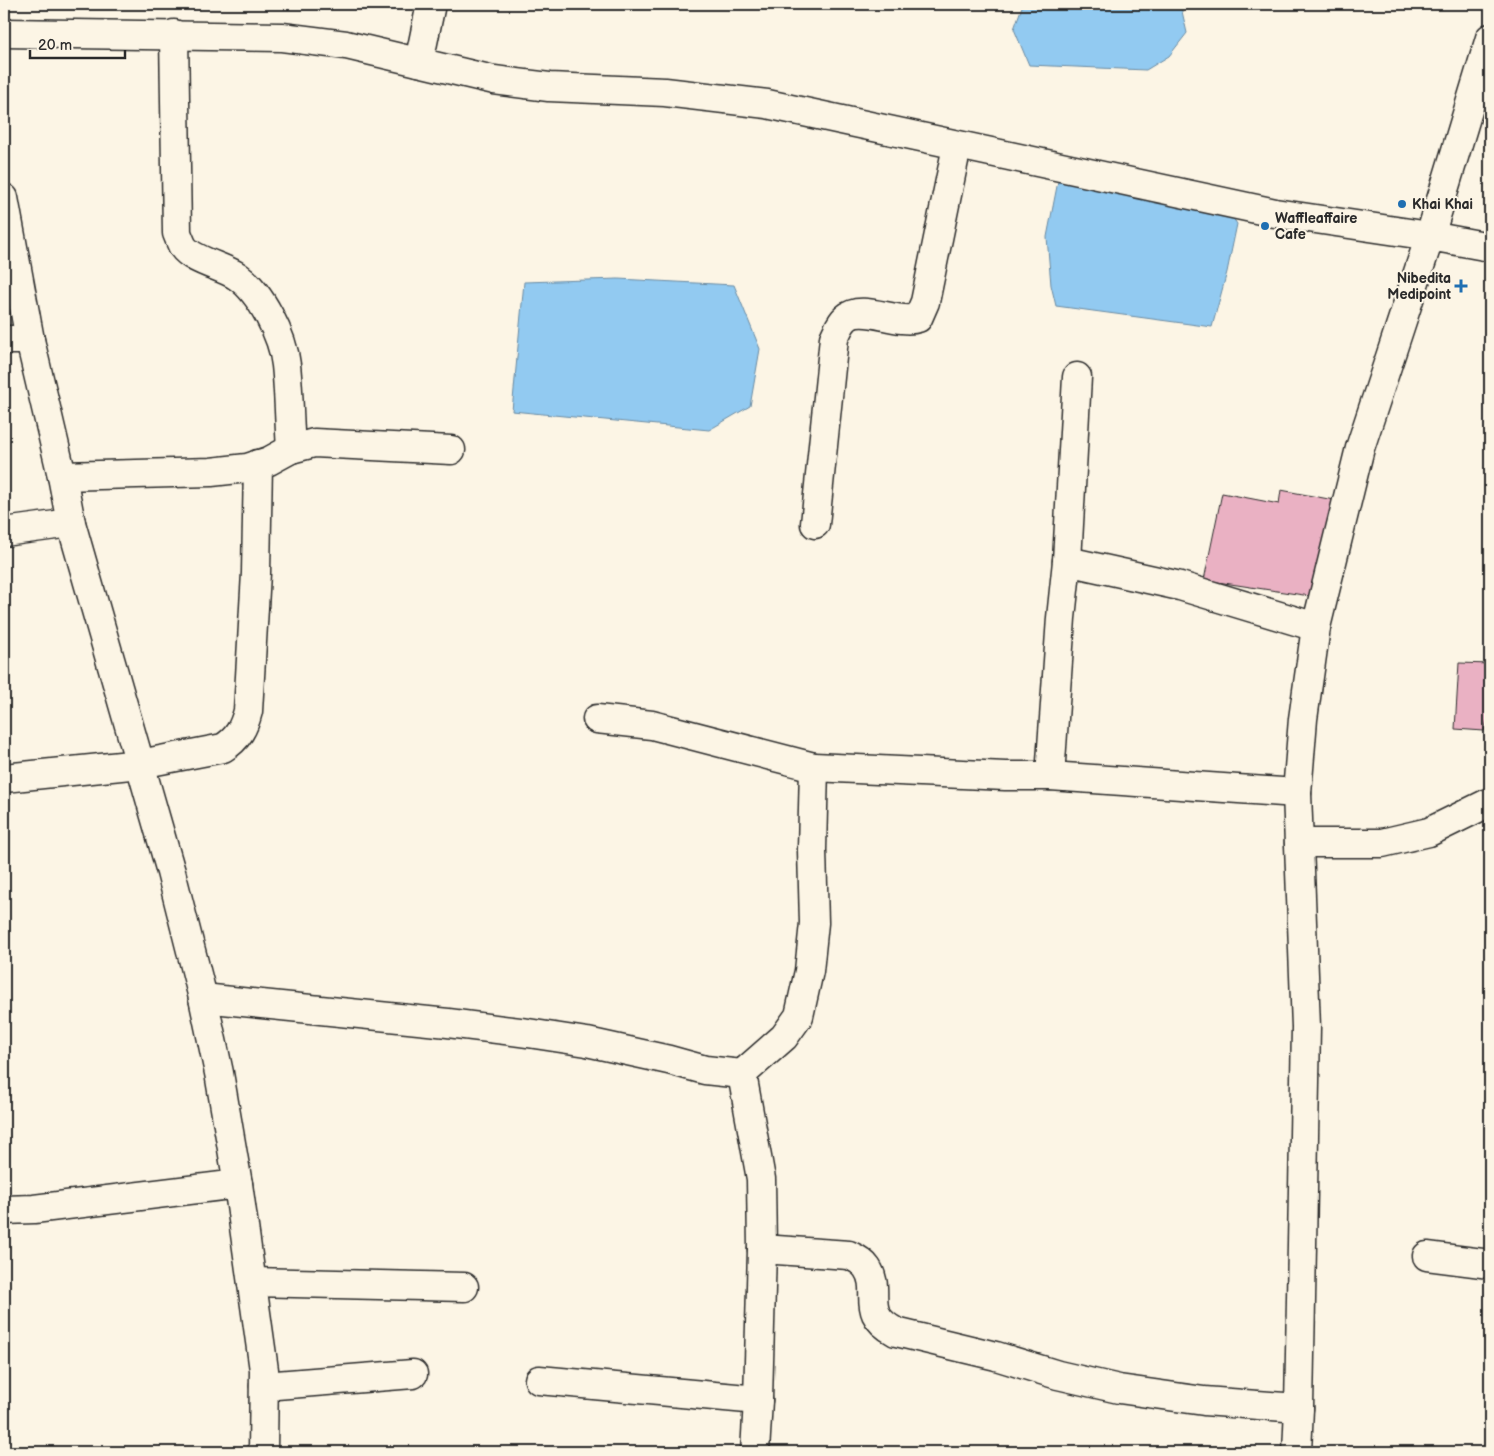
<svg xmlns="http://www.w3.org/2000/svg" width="1494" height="1456" font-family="'Balsamiq Sans',sans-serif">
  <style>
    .water { fill: #92caf1; stroke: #698aa2 }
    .building { fill: #eab1c3; stroke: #2b2b2b }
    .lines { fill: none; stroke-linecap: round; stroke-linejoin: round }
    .minor-casing { stroke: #2b2b2b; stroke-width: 31 }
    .tertiary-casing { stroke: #2b2b2b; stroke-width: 31 }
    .minor { stroke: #fcf5e5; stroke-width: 28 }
    .tertiary { stroke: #fcf5e5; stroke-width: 28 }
    .poi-dot { fill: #1f6fb2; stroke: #fcf5e5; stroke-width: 2 }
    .labels { text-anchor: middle; stroke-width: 4; stroke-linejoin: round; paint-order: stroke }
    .poi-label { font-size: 14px; font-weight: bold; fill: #2b2b2b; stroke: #fcf5e5; text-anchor: start }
  </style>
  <rect width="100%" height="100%" fill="#fcf5e5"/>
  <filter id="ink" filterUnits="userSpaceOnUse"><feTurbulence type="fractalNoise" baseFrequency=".02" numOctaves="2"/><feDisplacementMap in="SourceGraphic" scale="10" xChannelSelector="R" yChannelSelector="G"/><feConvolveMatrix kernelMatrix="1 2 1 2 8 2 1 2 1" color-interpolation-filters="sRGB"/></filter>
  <g filter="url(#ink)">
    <!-- water -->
    <g class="water">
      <polygon points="1023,4 1178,4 1181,7 1187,33 1169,56 1146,70 1029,65 1014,29"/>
      <polygon points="1059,176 1231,215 1237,224 1227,272 1212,327 1056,306 1051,285 1047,237"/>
      <polygon points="618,279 734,285 760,349 750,406 709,430 512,411 524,282"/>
    </g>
    <!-- building -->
    <g class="building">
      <polygon points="1281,490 1334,500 1310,596 1204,580 1222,493 1279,504"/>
      <polygon points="1459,663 1490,664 1490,721 1487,721 1484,731 1455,729"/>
    </g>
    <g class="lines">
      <defs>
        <g id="minor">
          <path d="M174,34L177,233C179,238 181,243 183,247C193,261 222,266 237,276C261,292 283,337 286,365C289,393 289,421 291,449"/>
          <polyline points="419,62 431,4"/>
          <polyline points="4,198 30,340 62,476 71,523 171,872 203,998 219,1073 238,1184 264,1370 263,1452"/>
          <polyline points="4,340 30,340"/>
          <polyline points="62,476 211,472 247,468 269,461 291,449 314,443 451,450"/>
          <path d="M815,524L834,338C837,332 840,323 846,318C862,303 897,325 918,318L925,302L957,146"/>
          <polyline points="4,532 71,523"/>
          <polyline points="1067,561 1180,586 1316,627"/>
          <polyline points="597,719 652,725 814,767"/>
          <polyline points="1050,776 1061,618 1067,561 1077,377"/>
          <path d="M4,778L140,764L223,748C238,739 244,727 248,711L256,573L258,464"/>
          <polyline points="1299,843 1382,843 1429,832 1490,802"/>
          <polyline points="203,998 448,1023 528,1033 587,1042 669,1060 705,1070 742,1074 784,1037 799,1016 809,971 814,923 812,850 814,767 1005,776 1050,776 1297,793"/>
          <polyline points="742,1074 761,1179 762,1249 758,1400 755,1452"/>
          <polyline points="4,1210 34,1209 238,1184"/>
          <path d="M762,1249L849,1255C856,1258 863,1262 867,1268C883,1292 858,1312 896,1332L996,1356L1058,1375L1119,1389L1204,1401L1299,1408L1306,1027L1297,793L1303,719L1316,627L1360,448L1430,236L1490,247"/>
          <polyline points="1427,1256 1490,1264"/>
          <polyline points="252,1282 464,1287"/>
          <polyline points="539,1380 758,1400"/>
          <polyline points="264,1386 413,1374"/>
          <polyline points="1297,1452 1299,1408"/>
        </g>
        <polyline id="tertiary" points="4,33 282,37 346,45 494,80 549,87 665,92 767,104 1275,213 1430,236 1490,38"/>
      </defs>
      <!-- minor casing -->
      <use href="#minor" class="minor-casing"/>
      <!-- tertiary casing -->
      <use href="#tertiary" class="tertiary-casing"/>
      <!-- minor -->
      <use href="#minor" class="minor"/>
      <!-- tertiary -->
      <use href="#tertiary" class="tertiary"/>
    </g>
  </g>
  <!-- markers -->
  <g class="poi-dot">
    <circle cx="1402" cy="204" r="5"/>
    <circle cx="1265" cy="226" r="5"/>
    <path d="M1458.5 278.5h5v5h5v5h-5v5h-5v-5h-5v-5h5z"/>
  </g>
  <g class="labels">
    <!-- poi labels -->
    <g class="poi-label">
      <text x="1412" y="209">Khai Khai</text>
      <text x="1275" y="223">Waffleaffaire<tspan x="1275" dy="16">Cafe</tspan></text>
      <text x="1451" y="283" text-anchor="end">Nibedita<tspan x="1451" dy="16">Medipoint</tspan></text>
    </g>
  </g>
  <!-- margin -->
  <rect width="1494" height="1456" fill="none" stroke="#fcf5e5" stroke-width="20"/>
  <rect x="10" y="10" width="1474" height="1436" fill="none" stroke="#2b2b2b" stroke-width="2" filter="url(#ink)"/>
  <!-- scale -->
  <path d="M30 50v8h95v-8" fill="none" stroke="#2b2b2b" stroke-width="2.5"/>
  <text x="38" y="50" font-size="15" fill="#2b2b2b" stroke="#fcf5e5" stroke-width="4" paint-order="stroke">20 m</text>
</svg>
